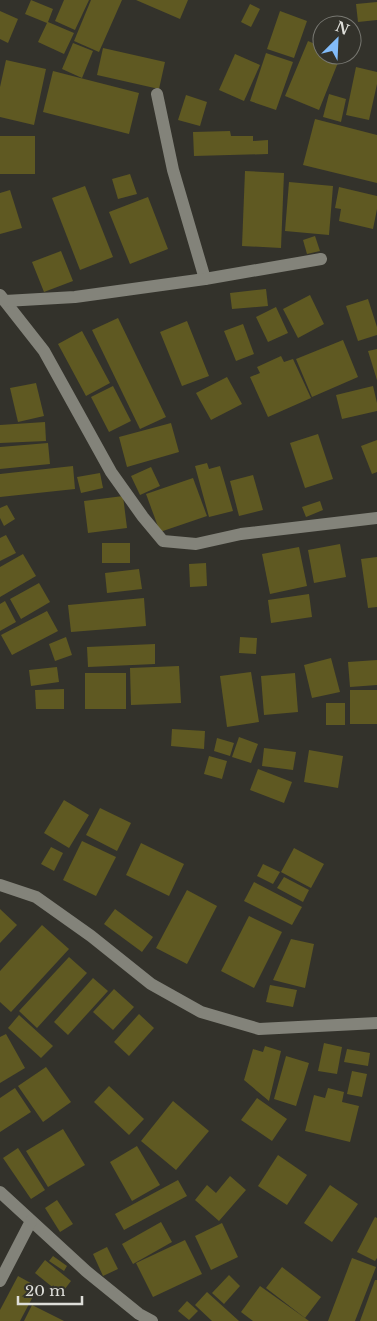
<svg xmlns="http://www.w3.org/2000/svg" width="377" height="1321" font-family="'Libre Baskerville',serif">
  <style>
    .building { fill: #5f5922 }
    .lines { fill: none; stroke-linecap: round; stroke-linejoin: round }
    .minor { stroke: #83837a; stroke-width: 12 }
  </style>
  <rect width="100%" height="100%" fill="#33322b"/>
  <!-- building -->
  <g class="building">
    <polygon points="31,0 53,9 48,22 74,33 64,54 38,42 47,23 25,14"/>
    <polygon points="64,0 89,0 75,30 55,21"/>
    <polygon points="91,0 122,0 99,52 74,41"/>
    <polygon points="136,0 188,0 180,19"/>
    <polygon points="377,2 377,20 358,22 356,4"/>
    <polygon points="250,4 260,9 251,27 241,22"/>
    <polygon points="0,11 18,19 8,43 0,39"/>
    <polygon points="280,11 307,21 294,58 267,49"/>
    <polygon points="308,41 322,47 322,55 341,55 319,110 285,96"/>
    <polygon points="73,43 93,51 82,78 62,69"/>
    <polygon points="103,48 165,62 159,89 97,75"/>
    <polygon points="266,53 293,62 276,110 250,101"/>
    <polygon points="235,54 260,65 244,101 219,90"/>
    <polygon points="6,60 46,69 34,125 0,117 0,87"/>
    <polygon points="356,67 377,72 377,84 369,120 346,115"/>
    <polygon points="53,71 139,93 129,134 43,112"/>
    <polygon points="329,94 346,99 341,122 323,117"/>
    <polygon points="186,95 207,102 200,126 178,120"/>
    <polygon points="315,119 377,135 377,183 303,165"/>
    <polygon points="230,131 231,136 253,136 253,141 268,140 268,154 194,156 193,132"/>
    <rect x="0" y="136" width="35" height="38"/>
    <polygon points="245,171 284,173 281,248 242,246"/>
    <polygon points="130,174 137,194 118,199 112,179"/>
    <polygon points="289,182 333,186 329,235 285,231"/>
    <polygon points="85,186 113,257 80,270 52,198"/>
    <polygon points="339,187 377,196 377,209 373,229 339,221 341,209 335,208"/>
    <polygon points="10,190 22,228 0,234 0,193"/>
    <polygon points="148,197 168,249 130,264 109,212"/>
    <polygon points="315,236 320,251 307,254 303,240"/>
    <polygon points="61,251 73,281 44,292 32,262"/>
    <polygon points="266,289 268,306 232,309 230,293"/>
    <polygon points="310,295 324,324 298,338 283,309"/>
    <polygon points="368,299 377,327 377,335 358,341 346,306"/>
    <polygon points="276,307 288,333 268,342 256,317"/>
    <polygon points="118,318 166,417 140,429 92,330"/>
    <polygon points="187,321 209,376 182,386 160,332"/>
    <polygon points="243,324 254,354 236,361 224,331"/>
    <polygon points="82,331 110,383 86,396 58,344"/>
    <polygon points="343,340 358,377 312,397 296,359"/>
    <polygon points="377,349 377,380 368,351"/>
    <polygon points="281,356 284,362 293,359 311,398 268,417 250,377 260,373 257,367"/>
    <polygon points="227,377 242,404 211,420 196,393"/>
    <polygon points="36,383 44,416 18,422 10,388"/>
    <polygon points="113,386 131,421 109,432 91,397"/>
    <polygon points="373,386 377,403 377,411 342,419 336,395"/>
    <polygon points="45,422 46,441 0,443 0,425"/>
    <polygon points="171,423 179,452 127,467 119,437"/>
    <polygon points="318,434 333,479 305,488 290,443"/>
    <polygon points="377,440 377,472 372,474 361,446"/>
    <polygon points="48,443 50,464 0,469 0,447"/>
    <polygon points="207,463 209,469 220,466 233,511 209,517 195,466"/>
    <polygon points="73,466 75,489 0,497 0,474"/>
    <polygon points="151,467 160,486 140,495 131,476"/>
    <polygon points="100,473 103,488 81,493 77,477"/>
    <polygon points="253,475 263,510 239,516 230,481"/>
    <polygon points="193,478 207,516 160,532 146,494"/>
    <polygon points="123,496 127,528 88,533 84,501"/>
    <polygon points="320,501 323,510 306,517 302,507"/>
    <polygon points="7,505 15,519 4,526 0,518 0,508"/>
    <polygon points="6,535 16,553 0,561 0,538"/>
    <rect x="102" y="543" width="28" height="20"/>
    <polygon points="340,544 346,577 314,583 308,550"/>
    <polygon points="299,547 307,586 270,594 262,554"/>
    <polygon points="23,554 36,576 0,597 0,567"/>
    <polygon points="377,557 377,607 368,608 361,559"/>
    <polygon points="206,563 207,586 190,587 189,564"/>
    <polygon points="139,569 142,589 107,593 105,573"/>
    <polygon points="39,583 50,602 21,619 10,599"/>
    <polygon points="309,594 312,617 271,623 268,600"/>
    <polygon points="144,598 146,626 71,632 68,605"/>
    <polygon points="5,601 16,622 0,631 0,604"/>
    <polygon points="47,611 58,631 12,655 1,635"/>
    <polygon points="66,637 72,655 55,661 49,644"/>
    <polygon points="240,637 257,638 256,654 239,653"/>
    <polygon points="155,644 155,664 88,667 87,647"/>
    <polygon points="331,658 340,692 312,698 304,665"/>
    <polygon points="377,660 377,685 350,687 348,662"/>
    <polygon points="179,666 181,703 131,705 130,668"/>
    <polygon points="57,667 59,682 31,686 29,670"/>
    <polygon points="251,672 259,722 227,727 220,676"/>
    <rect x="85" y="673" width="41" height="36"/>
    <polygon points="295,673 298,712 264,715 261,676"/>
    <polygon points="64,689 64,709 36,709 35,690"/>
    <rect x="350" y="690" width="27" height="34"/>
    <rect x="326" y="703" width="19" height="22"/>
    <polygon points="172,729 205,731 204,749 171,746"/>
    <polygon points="239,737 258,744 251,763 232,757"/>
    <polygon points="217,738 234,743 230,756 214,751"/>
    <polygon points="264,748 296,752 293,770 262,766"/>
    <polygon points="309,750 343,756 338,788 304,782"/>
    <polygon points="209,756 227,761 222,779 204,774"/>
    <polygon points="258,769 292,782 284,803 250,790"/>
    <polygon points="64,800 89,815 69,848 44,833"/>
    <polygon points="100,808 131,823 117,851 86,835"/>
    <polygon points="82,841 116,857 96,896 63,880"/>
    <polygon points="141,843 184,864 169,896 126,875"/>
    <polygon points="51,847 63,853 54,871 41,864"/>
    <polygon points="294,848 324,864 311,888 281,872"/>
    <polygon points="263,864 280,872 273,884 257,876"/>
    <polygon points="284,877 309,890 303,902 277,888"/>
    <polygon points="254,882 302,907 292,925 244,901"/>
    <polygon points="187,890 217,906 187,964 156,948"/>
    <polygon points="0,909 17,925 0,943"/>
    <polygon points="115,909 153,937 142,952 104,924"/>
    <polygon points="249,916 282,932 254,988 221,971"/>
    <polygon points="42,925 69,949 11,1012 0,1002 0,971"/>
    <polygon points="291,939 314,944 305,988 273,980"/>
    <polygon points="69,957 87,973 37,1028 19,1011"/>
    <polygon points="93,978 108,991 68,1035 54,1022"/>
    <polygon points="270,985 297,990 293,1007 266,1002"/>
    <polygon points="114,989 134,1007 113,1030 93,1012"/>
    <polygon points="139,1014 154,1028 129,1056 114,1042"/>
    <polygon points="19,1015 53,1046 41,1058 8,1028"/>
    <polygon points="6,1034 25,1068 0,1083 0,1037"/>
    <polygon points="324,1043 342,1047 337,1074 318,1071"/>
    <polygon points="265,1046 281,1051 269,1101 244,1080 253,1049 263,1052"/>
    <polygon points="347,1049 370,1053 368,1066 344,1062"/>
    <polygon points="286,1056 309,1063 296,1106 274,1099"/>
    <polygon points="46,1067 71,1102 43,1122 18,1086"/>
    <polygon points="352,1071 367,1074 362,1097 347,1094"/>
    <polygon points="109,1086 144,1119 129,1135 94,1102"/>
    <polygon points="15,1088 31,1112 0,1132 0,1098"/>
    <polygon points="328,1088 344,1092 342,1102 359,1106 350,1142 305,1131 314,1095 325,1098"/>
    <polygon points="257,1098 287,1119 272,1141 241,1120"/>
    <polygon points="173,1101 209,1131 176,1170 141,1141"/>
    <polygon points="63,1129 85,1165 48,1187 26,1151"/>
    <polygon points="137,1146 160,1185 132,1201 110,1162"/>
    <polygon points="18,1148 45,1190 31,1199 3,1158"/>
    <polygon points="278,1155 307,1175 287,1205 258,1186"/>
    <polygon points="230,1176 246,1190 219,1221 195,1200 207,1185 216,1193"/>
    <polygon points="178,1180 187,1196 124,1230 115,1214"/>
    <polygon points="330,1185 358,1204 332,1242 304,1223"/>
    <polygon points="57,1200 73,1224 60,1232 45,1208"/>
    <polygon points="375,1217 377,1218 377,1258 375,1261 357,1252"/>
    <polygon points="161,1222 172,1242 133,1264 122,1244"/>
    <polygon points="222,1223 238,1257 211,1270 195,1236"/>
    <polygon points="185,1240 202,1274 153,1297 136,1263"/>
    <polygon points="107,1247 118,1269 103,1276 93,1254"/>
    <polygon points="53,1256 67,1266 64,1271 49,1261"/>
    <polygon points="352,1258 376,1267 355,1321 328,1321"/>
    <polygon points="45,1260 71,1281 61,1294 35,1273"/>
    <polygon points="282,1267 321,1297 305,1318 266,1288"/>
    <polygon points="229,1275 240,1286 224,1304 212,1293"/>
    <polygon points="18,1276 38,1287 20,1321 0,1321 0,1310"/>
    <polygon points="375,1280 377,1280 377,1321 360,1321"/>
    <polygon points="260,1286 305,1318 309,1321 253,1321 241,1312"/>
    <polygon points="207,1292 239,1321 212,1321 195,1305"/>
    <polygon points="187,1301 198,1311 189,1320 178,1311"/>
    <polygon points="32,1305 64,1321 24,1321"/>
  </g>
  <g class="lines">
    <!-- minor -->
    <g class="minor">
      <polyline points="157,94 173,170 205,279"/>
      <polyline points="0,295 44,351 111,472 143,517 163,541 196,544 241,534 377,518"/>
      <polyline points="5,301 75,297 205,279 321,259"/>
      <polyline points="0,885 36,897 91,936 151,984 201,1012 259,1029 377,1023"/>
      <polyline points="0,1192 86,1271 139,1314 152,1321"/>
      <polyline points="0,1281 31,1221"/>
    </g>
  </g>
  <!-- north arrow -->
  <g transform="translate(337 40) rotate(24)"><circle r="24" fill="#33322b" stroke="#777771"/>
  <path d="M0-4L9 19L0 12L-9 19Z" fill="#82bcfa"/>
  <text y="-8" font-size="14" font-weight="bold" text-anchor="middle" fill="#deded9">N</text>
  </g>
  <!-- scale -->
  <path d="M18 1296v8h64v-8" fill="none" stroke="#deded9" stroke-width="2.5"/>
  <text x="25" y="1296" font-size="15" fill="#deded9" stroke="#33322b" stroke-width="4" paint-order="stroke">20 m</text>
</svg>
